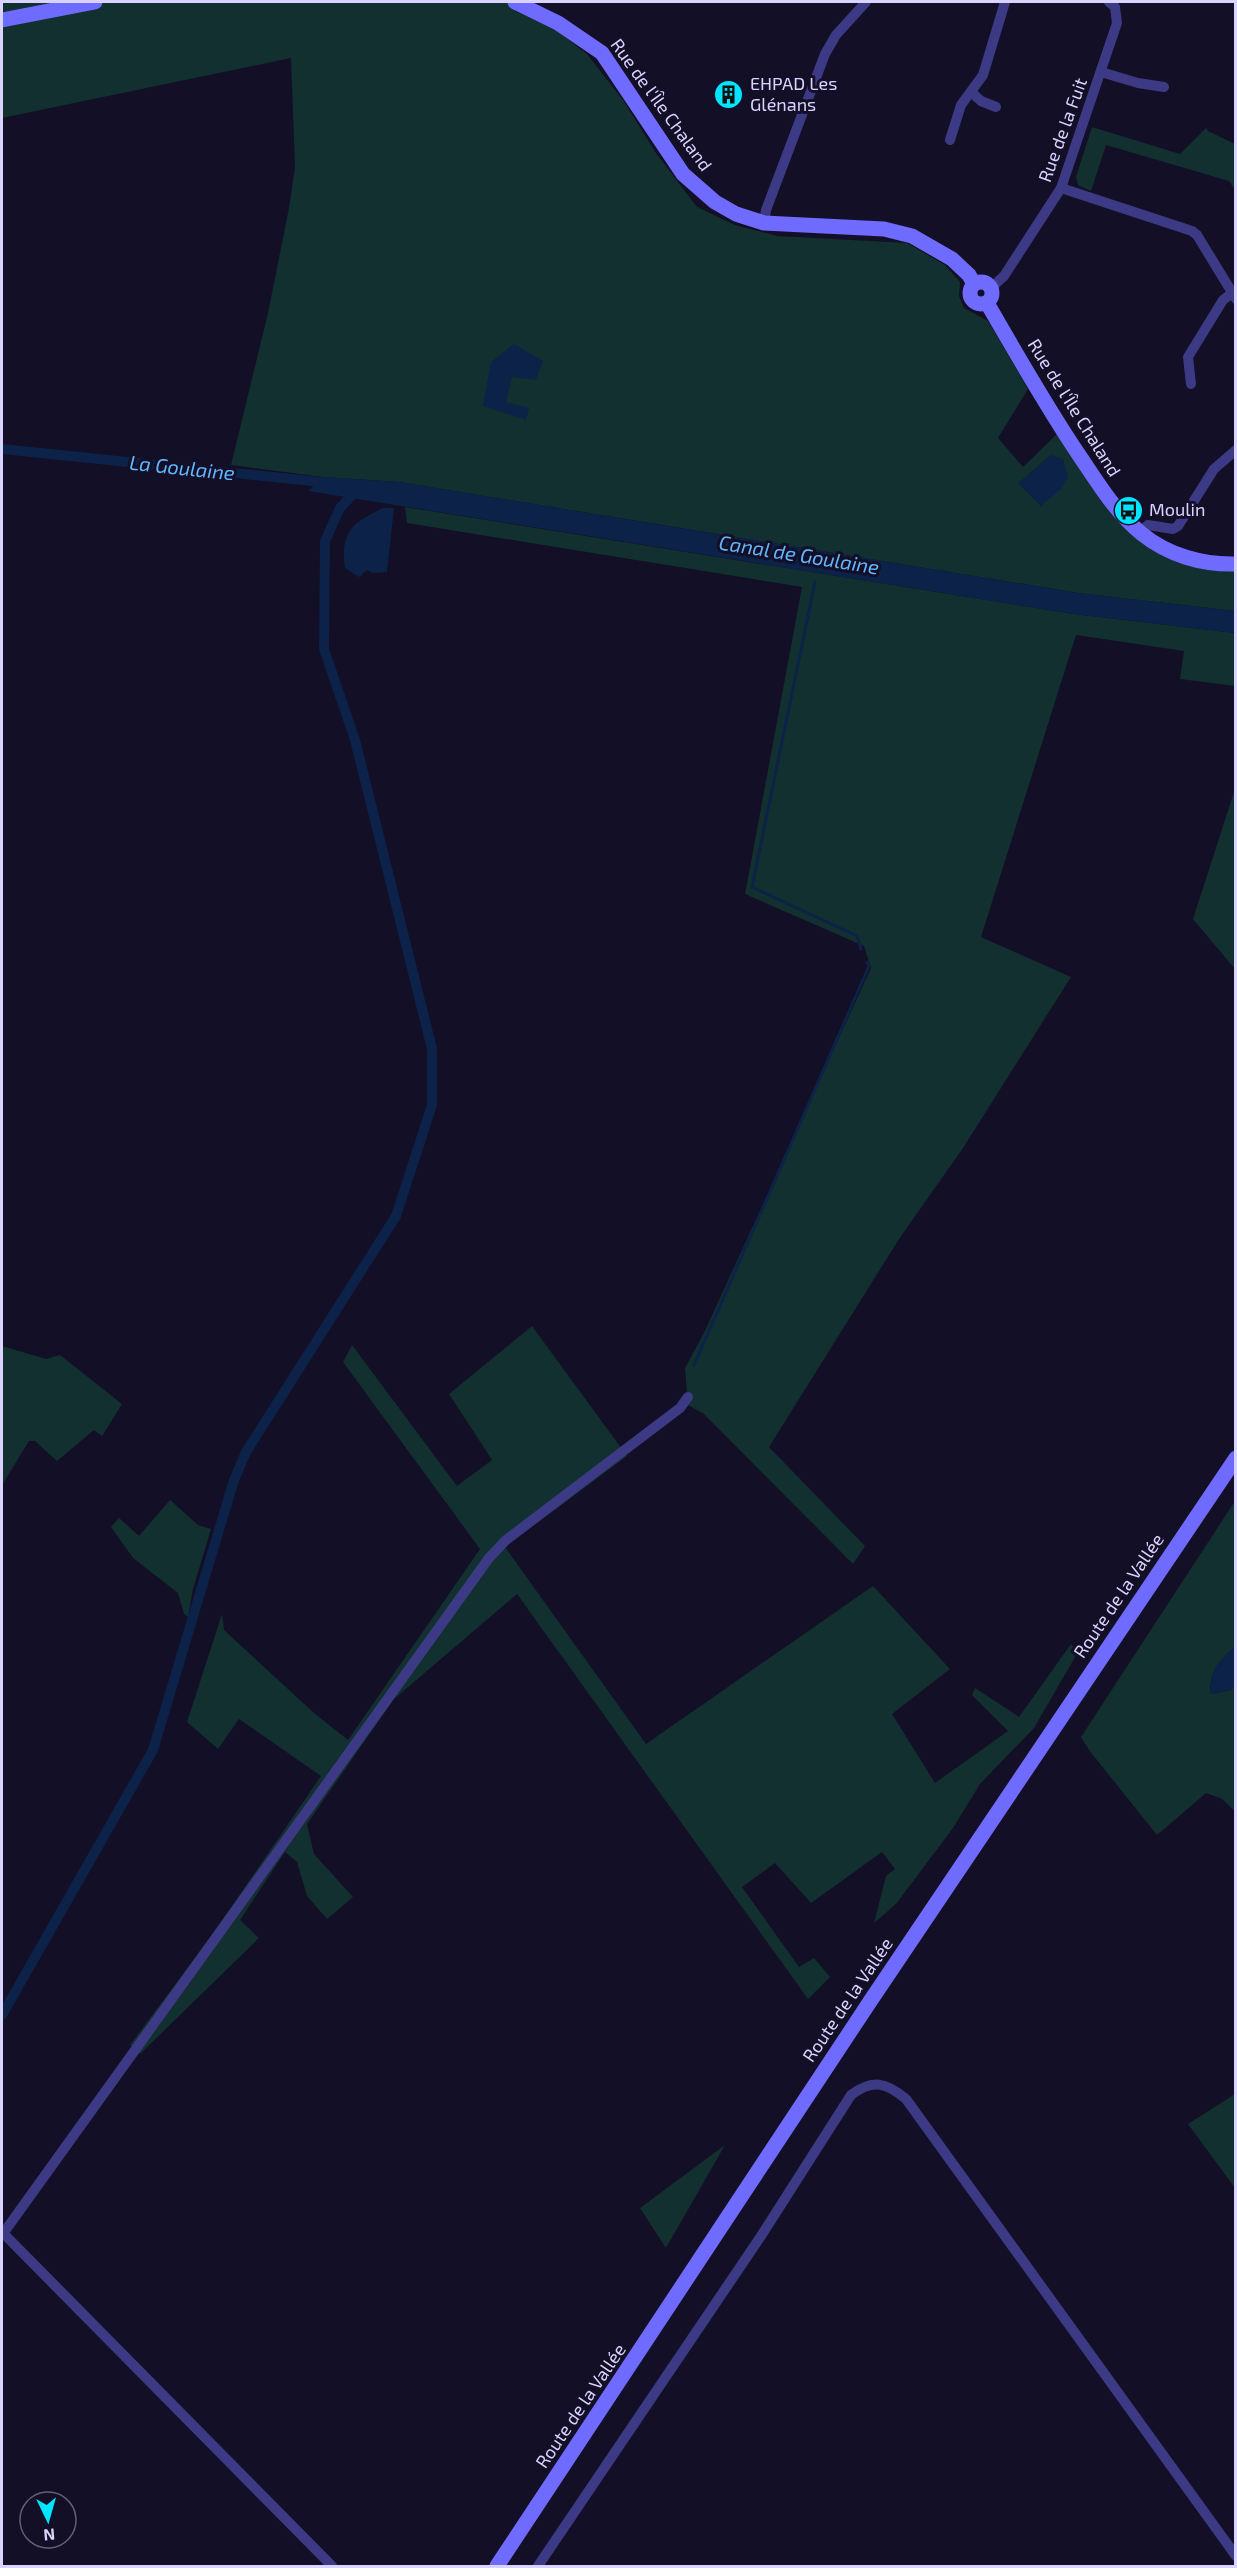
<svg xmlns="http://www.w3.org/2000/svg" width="1237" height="2568" font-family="'Exo 2',sans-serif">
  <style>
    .green { fill: #12302f; fill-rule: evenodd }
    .water { fill: #0c2248 }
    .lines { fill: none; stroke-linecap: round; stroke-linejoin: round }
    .stream { stroke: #0c2248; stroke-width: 3 }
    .canal { stroke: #0c2248; stroke-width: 10 }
    .street { stroke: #3d3a85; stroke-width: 10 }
    .secondary { stroke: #6f6bff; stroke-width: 15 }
    .labels { text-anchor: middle; stroke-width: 6; stroke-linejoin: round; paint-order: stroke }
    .poi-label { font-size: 18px; fill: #d9d4ff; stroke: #130f26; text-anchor: start }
    .street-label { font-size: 18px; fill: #d9d4ff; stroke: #130f26 }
    .water-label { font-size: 20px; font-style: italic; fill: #62b6ff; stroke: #130f26 }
  </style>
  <rect width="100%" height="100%" fill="#130f26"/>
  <!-- green -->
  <g class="green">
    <path d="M2,2H520L515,11L553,28L587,54L623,100L656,153L697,207L735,225L777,236L907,243L945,265L960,282L959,296L964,308L988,321L1028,389L998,438L1023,467L1057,434L1155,549L1180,563L1201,569L1235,570V611L1078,593L399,482L323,477L231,465L268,313L289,208L295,167L291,58L2,118ZM1051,455L1042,506H1041L1019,483Z"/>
    <polygon points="1092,127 1180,154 1206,128 1208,131 1235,144 1235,190 1229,181 1106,145 1091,191 1078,185 1076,177"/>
    <polygon points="405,507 1074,614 1235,633 1235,686 1180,679 1184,651 1076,635 981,937 1071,977 963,1148 899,1239 769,1447 865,1546 853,1564 704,1414 688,1405 685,1368 704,1333 871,968 864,946 745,894 802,587 407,523"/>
    <polygon points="1235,789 1235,969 1193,919"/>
    <polygon points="532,1326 627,1456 505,1547 646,1744 873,1586 950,1669 892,1714 935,1783 1008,1731 972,1695 975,1688 1019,1717 1071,1644 1078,1652 1034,1728 980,1784 953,1828 896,1904 874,1923 886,1876 895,1869 882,1852 811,1903 775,1863 742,1887 799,1967 814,1958 830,1977 808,1999 517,1594 394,1699 307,1824 314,1854 353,1897 327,1919 307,1896 297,1862 285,1852 240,1920 259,1938 140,2054 130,2045 214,1932 321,1776 239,1719 218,1749 187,1722 222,1614 224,1630 314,1713 348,1740 480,1549 343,1362 352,1345 457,1486 492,1460 449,1394"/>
    <polygon points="2,1346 46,1359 60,1355 122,1404 102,1436 94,1430 57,1461 35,1441 29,1441 2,1485"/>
    <polygon points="170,1500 198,1525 211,1529 193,1589 188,1617 184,1614 178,1593 133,1558 111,1527 119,1518 139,1536"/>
    <path d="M1235,1501V1647C1220,1659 1208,1674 1211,1694L1231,1690L1235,1684V1811L1222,1799L1206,1793L1157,1835L1089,1750L1081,1737Z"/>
    <polygon points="1235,2094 1235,2188 1188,2124"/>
    <polygon points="725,2145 666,2248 640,2208"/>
  </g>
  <!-- water -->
  <g class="water">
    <polygon points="514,344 543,361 536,380 512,377 506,402 529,408 526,420 483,406 491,362"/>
    <polygon points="1051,455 1063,459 1068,477 1062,488 1041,506 1019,483"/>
    <polygon points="323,477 399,482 1078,593 1235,611 1235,633 1074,614 308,491"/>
    <path d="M383,508H394L387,572L373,573L367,570L359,577L345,568C340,530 353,523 383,508Z"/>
    <path d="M1235,1647V1684L1231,1690L1211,1694C1209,1673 1219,1660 1235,1647Z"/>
  </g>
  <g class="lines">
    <!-- stream -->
    <g class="stream">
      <polyline points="815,582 752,887 857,936 861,949"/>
      <polyline points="694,1365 869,966 867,962"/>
    </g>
    <!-- canal -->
    <g class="canal">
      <polyline points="2,449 331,483"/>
      <polyline points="2,2015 153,1750 234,1480 246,1452 396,1216 432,1105 432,1049 355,740 324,649 325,541 340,508 358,489"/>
    </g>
    <!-- street -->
    <g class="street">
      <polyline points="1101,72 1138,83 1164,87"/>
      <polyline points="971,92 981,101 996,107"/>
      <polyline points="950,140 961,105 983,75 1005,2"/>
      <polyline points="1061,188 1192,231 1197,235 1236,299"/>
      <polyline points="764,223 766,210 825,54 836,35 866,2"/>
      <polyline points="991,288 1004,276 1061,188 1117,23 1115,7 1109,2"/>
      <polyline points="1191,384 1188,357 1223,300 1231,294"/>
      <polyline points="1140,532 1148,525 1173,529 1178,526 1214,469 1236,450"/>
      <polyline points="2,2232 332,2566"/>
      <polyline points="2,2235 489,1558 506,1540 680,1408 688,1397"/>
      <path d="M538,2566L761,2236L851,2095C872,2079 886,2082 906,2099L1236,2556"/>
    </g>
    <!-- secondary -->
    <g class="secondary">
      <polyline points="515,2 558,23 602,53 683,174 715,202 736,214 764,223 884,229 912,236 952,259 969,275 974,284"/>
      <polyline points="2,20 95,2"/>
      <circle cx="981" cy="293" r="11"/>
      <path d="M987,303C1017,355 1046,406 1079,455C1098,483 1116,513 1142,534C1168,555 1202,565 1236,564"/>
      <polyline points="497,2566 871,2000 1236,1458"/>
    </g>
  </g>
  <!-- icons -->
  <defs>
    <symbol id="building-disc" viewBox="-11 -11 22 22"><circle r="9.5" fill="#00e5ff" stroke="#130f26"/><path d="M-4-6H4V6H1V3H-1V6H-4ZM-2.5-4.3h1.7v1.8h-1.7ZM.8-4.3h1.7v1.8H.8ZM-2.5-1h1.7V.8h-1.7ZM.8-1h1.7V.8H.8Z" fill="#111"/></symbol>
    <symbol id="bus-disc" viewBox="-11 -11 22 22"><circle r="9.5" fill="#00e5ff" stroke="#130f26"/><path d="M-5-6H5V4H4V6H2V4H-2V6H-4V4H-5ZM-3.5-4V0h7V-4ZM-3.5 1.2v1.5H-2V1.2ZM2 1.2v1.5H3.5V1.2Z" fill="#111"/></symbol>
  </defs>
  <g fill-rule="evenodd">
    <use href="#building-disc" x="712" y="78" width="33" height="33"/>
    <use href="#bus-disc" x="1112" y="494" width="33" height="33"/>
  </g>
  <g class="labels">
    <!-- poi labels -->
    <g class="poi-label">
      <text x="750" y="90">EHPAD Les<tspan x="750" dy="21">Glénans</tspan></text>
      <text x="1149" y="516">Moulin</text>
    </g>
    <!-- street labels -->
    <g class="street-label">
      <text transform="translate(661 105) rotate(54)" y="6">Rue de l'Île Chaland</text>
      <text transform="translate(1063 130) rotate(-70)" y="6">Rue de la Fuit</text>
      <text transform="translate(1074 408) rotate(58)" y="6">Rue de l'Île Chaland</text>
      <text transform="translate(1119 1596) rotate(-56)" y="6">Route de la Vallée</text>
      <text transform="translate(848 2000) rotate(-56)" y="6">Route de la Vallée</text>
      <text transform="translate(581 2406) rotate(-56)" y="6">Route de la Vallée</text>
    </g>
    <!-- water labels -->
    <g class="water-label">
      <text transform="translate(182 468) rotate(6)" y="7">La Goulaine</text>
      <text transform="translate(799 555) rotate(9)" y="7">Canal de Goulaine</text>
    </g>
  </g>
  <!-- border -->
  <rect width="1237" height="2568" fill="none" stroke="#d9d4ff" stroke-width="6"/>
  <!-- north arrow -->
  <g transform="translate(48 2520) rotate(175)"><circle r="28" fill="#130f26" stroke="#625e7d" stroke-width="1.5"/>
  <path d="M0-4.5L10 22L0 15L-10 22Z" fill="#00e5ff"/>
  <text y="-9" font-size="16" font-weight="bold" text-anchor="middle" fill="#d9d4ff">N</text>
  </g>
</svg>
